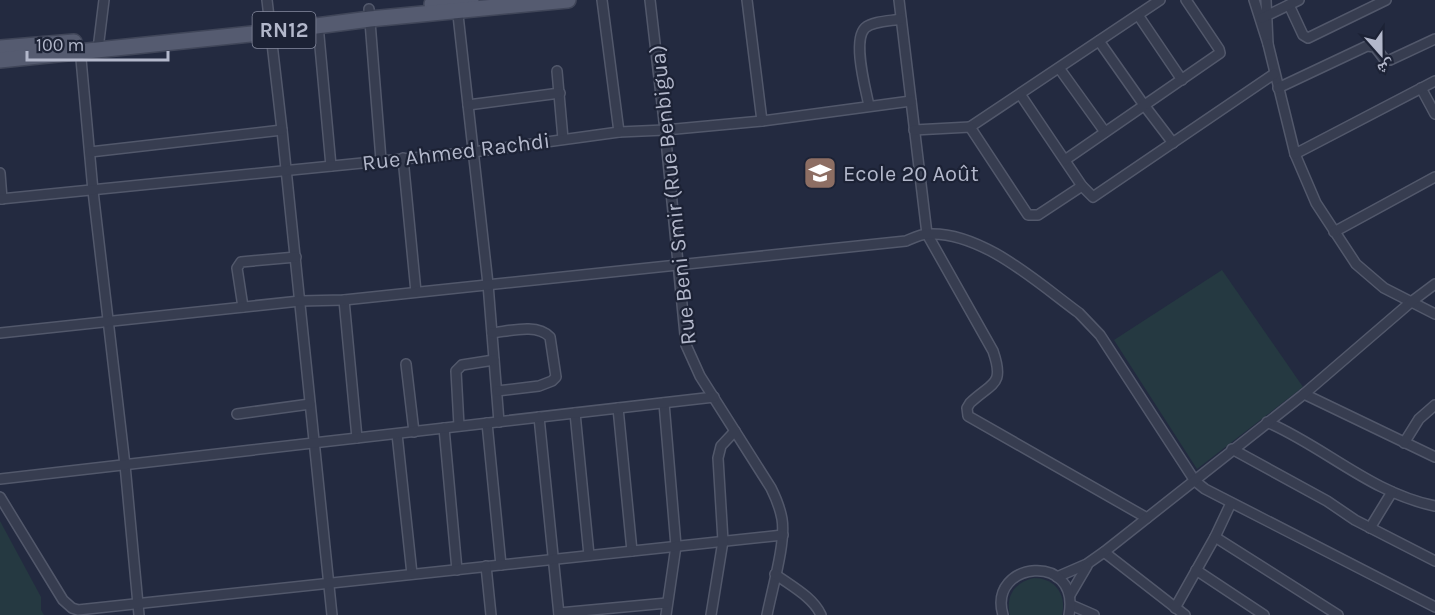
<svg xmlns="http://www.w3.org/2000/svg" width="1435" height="615" font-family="Karla,'Noto Naskh Arabic',sans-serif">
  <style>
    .green { fill: #253941 }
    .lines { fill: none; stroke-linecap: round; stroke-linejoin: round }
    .street-casing { stroke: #52586b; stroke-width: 12 }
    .primary-casing { stroke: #404659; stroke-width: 18 }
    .street { stroke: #373d50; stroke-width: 9 }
    .primary { stroke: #555b70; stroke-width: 15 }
    .labels { text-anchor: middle; stroke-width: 4.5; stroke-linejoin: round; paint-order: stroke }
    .shield { fill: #1c2235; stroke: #868b9e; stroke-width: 1.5 }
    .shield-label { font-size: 21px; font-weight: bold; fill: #b3b8cb }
    .street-label { font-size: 22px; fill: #b3b8cb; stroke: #1c2235 }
    .poi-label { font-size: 22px; fill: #b3b8cb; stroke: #1c2235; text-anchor: start }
  </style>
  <rect width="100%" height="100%" fill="#232a40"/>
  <!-- green -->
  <g class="green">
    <polygon points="1222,270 1303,387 1197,469 1114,340"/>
    <polygon points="0,521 41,597 41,610 44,615 0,615"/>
    <path d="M1034,578C1055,578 1067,595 1062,615H1010C1005,596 1015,582 1034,578Z"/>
  </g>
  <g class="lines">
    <defs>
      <g id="street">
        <polyline points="267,0 282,130 332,615"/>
        <polyline points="602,0 619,132"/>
        <path d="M650,0L665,130L686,345L700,376L771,488C776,498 780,508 782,519C786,543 772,589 767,615"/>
        <polyline points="747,0 762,121"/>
        <path d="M899,0L927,234L993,351C1005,386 992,382 970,403L967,408L968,416L1147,518"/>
        <polyline points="1254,0 1268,44 1266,0"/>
        <polyline points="1289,5 1303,35 1308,38 1386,0"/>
        <polyline points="457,6 488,284 499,422"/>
        <polyline points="369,9 381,160"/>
        <polyline points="1138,15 1182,80"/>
        <polyline points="1262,18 1299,0"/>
        <polyline points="318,25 331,166"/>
        <polyline points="1099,41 1144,105 1173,143"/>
        <polyline points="1268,44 1295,154 1316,203 1356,264 1384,288 1435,314"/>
        <polyline points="80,48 93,191 125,465 139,615"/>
        <polyline points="98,49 104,0"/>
        <polyline points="1059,68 1105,132"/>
        <polyline points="557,71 563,139"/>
        <polyline points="1278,88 1367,46 1375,47 1385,60 1390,60 1435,39"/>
        <polyline points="1421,88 1435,114"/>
        <polyline points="1020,94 1082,186 1093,197 1274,74"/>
        <polyline points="468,105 560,93"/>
        <path d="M869,106C866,90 852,41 865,28C873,21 891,21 901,19"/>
        <polyline points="970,127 1160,0"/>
        <polyline points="914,130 970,127 1028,215 1038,215 1082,186"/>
        <polyline points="90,152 282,130"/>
        <polyline points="1295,154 1435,81"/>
        <polyline points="403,158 416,292"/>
        <polyline points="1065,160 1220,53 1219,49 1186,0"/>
        <polyline points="0,173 2,199"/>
        <polyline points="0,199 473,152 619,132 665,130 762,121 911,101"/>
        <polyline points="1334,232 1435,177"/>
        <polyline points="344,300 357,438"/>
        <polyline points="243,307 237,268 241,262 296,257"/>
        <path d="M0,333L300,301L344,300L906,241C913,238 921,234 928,234C982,231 1038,283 1079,313L1100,335L1195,481L1205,489L1435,607"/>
        <path d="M492,333C510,331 537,323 550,337L556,377L552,381L539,386L497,391"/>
        <polyline points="406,364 414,432"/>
        <polyline points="1304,394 1435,457"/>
        <polyline points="664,403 676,546 666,615"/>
        <polyline points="618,408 632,551"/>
        <polyline points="575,413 589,555"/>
        <polyline points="237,414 310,404"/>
        <polyline points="539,417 559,615"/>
        <path d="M1267,422C1325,447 1371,493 1435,506"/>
        <polyline points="487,423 501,565"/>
        <polyline points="459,426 456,371 462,365 494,360"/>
        <polyline points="444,428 457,570"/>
        <polyline points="397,434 412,574"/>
        <polyline points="1404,443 1419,419 1435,405"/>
        <polyline points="1232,449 1327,501 1355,520 1435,561"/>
        <polyline points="0,479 714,397"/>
        <polyline points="0,497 63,600 72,608 78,610 783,535"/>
        <polyline points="1370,528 1392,492"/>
        <polyline points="1215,537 1338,615"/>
        <polyline points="1104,552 1185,615"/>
        <polyline points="486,566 491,615"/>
        <polyline points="1196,570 1264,615"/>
        <path d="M775,574C791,586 813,597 821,615"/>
        <polyline points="1057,577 1087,564 1104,552 1304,394 1411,302 1435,284"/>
        <polyline points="1070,595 1087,566"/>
        <polyline points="1071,605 1094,615"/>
        <polyline points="1175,608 1215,537 1231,503"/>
        <polyline points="559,613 667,603"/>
        <polyline points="711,615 723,541 718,458 721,446 735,431"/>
        <path d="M1003,615C987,561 1081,551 1069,615"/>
      </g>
      <g id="primary">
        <polyline points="432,4 471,0"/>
        <polyline points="0,48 74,42"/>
        <polyline points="0,60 270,32 370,19 568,0"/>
      </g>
    </defs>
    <!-- street casing -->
    <use href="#street" class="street-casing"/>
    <!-- primary casing -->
    <use href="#primary" class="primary-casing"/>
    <!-- street -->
    <use href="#street" class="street"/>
    <!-- primary -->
    <use href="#primary" class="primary"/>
  </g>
  <!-- icons -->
  <defs>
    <symbol id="school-square" viewBox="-11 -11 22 22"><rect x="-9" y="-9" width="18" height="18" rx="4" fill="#8d6e63" stroke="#1c2235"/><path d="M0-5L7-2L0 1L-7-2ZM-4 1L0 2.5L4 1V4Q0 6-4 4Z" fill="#fff"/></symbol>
  </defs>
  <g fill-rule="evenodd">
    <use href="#school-square" x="801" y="154" width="38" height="38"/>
  </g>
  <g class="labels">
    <!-- shield labels -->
    <rect class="shield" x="252.5" y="12" width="63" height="36" rx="4.5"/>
    <g class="shield-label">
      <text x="284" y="37">RN12</text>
    </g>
    <!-- street labels -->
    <g class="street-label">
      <text transform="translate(456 151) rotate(-7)" y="8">Rue Ahmed Rachdi</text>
      <text transform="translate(672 195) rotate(-96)" y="8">Rue Beni Smir (Rue Benbigua)</text>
    </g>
    <!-- poi labels -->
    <g class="poi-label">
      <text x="843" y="181">Ecole 20 Août</text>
    </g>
  </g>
  <!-- north arrow -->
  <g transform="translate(1381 54) rotate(159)" stroke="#1c2235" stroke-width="4.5" paint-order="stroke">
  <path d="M0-4.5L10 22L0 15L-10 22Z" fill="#b3b8cb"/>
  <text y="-9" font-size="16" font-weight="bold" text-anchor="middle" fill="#b3b8cb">ش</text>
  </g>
  <!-- scale -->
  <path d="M27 51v9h141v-9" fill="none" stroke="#b3b8cb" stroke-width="3"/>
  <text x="36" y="51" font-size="18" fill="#b3b8cb" stroke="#1c2235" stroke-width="4.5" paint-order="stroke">100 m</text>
</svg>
